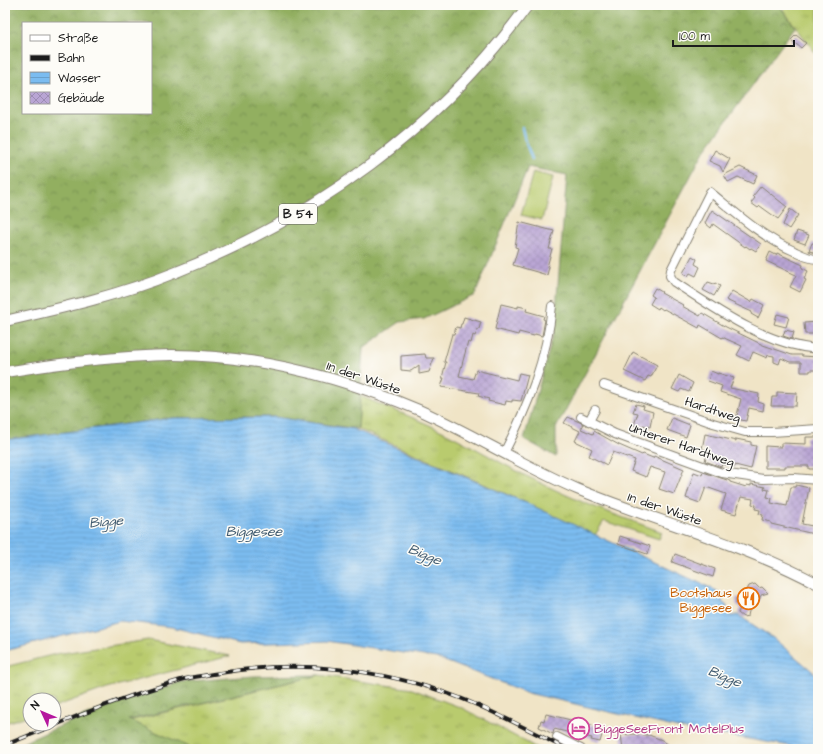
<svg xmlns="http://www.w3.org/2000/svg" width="823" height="754" font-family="'Architects Daughter',sans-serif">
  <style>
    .grass { fill: url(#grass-tufts); stroke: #6a7445 }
    .forest { fill: url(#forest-crowns); stroke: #57663e; fill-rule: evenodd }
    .garden { fill: #b9cb6e; stroke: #6a7445 }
    .water { fill: url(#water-rules); stroke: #4c6c86 }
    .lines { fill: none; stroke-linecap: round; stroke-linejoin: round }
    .stream { stroke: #7bbcf0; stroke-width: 2.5 }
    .building { fill: url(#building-cross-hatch) }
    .minor-casing { stroke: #868071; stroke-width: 10 }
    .major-casing { stroke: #868071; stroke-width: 12 }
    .minor { stroke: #fff; stroke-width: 8 }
    .major { stroke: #fff; stroke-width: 10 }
    .rail-casing { stroke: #1c1c1c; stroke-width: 4 }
    .rail { stroke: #fdfcf7; stroke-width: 2.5; stroke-dasharray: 8; stroke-linecap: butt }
    .labels { text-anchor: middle; stroke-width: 3; stroke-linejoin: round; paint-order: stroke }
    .shield { fill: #fdfcf7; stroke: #605f5e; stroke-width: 1 }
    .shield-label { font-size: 12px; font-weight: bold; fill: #1c1c1c }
    .street-label { font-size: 13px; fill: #1c1c1c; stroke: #fdfcf7 }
    .food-label { font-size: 13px; fill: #c56008; stroke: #fdfcf7; text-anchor: end }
    .hotel-label { font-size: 13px; fill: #b23c85; stroke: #fdfcf7; text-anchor: start }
    .water-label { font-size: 14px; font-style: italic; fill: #425c71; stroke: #fdfcf7 }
  </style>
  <defs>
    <pattern id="grass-tufts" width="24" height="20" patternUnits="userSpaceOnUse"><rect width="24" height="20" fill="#b9cb6e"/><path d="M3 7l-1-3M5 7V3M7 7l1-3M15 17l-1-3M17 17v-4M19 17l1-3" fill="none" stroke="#9eae5f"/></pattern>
    <pattern id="forest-crowns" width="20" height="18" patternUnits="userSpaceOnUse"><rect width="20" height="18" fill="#92af61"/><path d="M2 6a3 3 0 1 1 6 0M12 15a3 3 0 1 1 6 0" fill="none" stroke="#768e4f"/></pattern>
    <pattern id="water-rules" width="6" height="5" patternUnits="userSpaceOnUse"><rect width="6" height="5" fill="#7bbcf0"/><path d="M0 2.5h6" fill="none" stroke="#6aa1cd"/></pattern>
    <pattern id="building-cross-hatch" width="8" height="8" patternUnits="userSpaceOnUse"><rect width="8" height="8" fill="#b9a5d4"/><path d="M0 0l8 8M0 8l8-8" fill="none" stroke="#9e8db5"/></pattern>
  </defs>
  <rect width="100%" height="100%" fill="#fdfcf7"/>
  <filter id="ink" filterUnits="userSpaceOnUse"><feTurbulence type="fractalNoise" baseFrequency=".025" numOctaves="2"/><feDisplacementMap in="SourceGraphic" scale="8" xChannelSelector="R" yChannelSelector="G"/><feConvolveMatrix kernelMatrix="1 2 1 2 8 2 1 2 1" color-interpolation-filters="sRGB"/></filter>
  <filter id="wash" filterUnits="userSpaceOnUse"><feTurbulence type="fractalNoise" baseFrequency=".012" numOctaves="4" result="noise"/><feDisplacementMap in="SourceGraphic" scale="16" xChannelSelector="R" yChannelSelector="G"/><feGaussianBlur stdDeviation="0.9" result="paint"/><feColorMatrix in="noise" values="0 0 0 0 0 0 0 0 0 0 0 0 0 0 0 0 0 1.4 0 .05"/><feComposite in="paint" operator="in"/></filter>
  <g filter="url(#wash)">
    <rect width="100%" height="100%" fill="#f0e4c6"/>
    <!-- grass -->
    <g class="grass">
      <polygon points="788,5 818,5 818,56 783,10"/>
      <path d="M360,396C393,410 426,422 458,439C488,455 518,473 549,487C586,505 624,518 662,532L659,539L604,521L595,535L531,505L358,429Z"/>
      <polygon points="148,640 230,656 107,688 54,707 54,700 30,700 30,715 5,723 5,667 56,654"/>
      <polygon points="319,675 412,689 462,708 539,749 194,749 129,721"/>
    </g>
    <!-- forest -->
    <g class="forest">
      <path d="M5,5H779L795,27L703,153L556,428V457L524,439L554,333L567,175L528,167L475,295L424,319L400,322L363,348L358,429L275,417L173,418L5,440ZM23,23H151V113H23Z"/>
      <polygon points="319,675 129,720 194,749 9,749 81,717 180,682 254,676"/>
    </g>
    <!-- garden -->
    <polygon class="garden" points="533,172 553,177 542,220 521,215"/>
    <!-- water -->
    <polygon class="water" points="275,417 353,429 531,505 717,591 724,596 722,602 727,606 726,612 731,616 738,615 773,638 818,676 818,749 808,749 725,735 704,734 528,693 437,658 327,641 240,644 172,627 120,621 5,651 5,440 173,418"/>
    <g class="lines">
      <!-- stream -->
      <g class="stream">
        <polyline points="522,128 525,140"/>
        <polyline points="526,143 532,159"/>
      </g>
    </g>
    <g id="blocks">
      <!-- building -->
      <g class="building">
        <polygon points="796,35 806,43 801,48 791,40"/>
        <polygon points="715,150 730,159 723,172 720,166 709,161"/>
        <polygon points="740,167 757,175 753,184 738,177 728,182 724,175"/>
        <polygon points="761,186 787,207 778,219 760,206 758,208 751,203 755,198 753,196"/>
        <polygon points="790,209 798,215 789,229 783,225"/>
        <polygon points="712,210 761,244 756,251 751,248 750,249 746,246 745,247 713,224 711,228 705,223"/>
        <polygon points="519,222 554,231 549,249 552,249 547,267 549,267 547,275 513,265 518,248 515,247"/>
        <polygon points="797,231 809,235 805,244 794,240"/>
        <polygon points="812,243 818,244 818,253 809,251"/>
        <polygon points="770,252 776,255 777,253 803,265 802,268 808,271 804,279 806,280 800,292 790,287 796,275 766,261"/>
        <polygon points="692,256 697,259 695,264 700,267 696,276 690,273 688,276 683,273"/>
        <polygon points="708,282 714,284 715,283 720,286 714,296 703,290"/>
        <polygon points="655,288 662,292 661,293 683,305 682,306 700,316 702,313 726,327 763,345 792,355 802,355 802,356 818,357 818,370 810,370 810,372 801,372 801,362 790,362 781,358 779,364 774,362 774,356 768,355 767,358 753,352 749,361 737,355 742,346 722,337 722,338 700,325 699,328 664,309 663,310 659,307 658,309 650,304 654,297 651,295"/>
        <polygon points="732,291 751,302 753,299 764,305 758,318 751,314 752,312 726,300"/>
        <polygon points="501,304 518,308 518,306 527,308 526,311 544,316 543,319 545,320 542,336 535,334 534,336 519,332 518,335 495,329"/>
        <polygon points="777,314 789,317 786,327 774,324"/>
        <polygon points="464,317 481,322 479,329 478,329 475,336 473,335 471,343 468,342 459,376 473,379 476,370 517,380 519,373 528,375 521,401 512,400 512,402 506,401 505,405 488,401 489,399 478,396 479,393 441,387 444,378 442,378 446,362 444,362 452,334 454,334 456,327 460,328 461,324 462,324"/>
        <polygon points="818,322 818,334 805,334 804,323"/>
        <polygon points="785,330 794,332 792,339 783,336"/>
        <polygon points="633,352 657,365 651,377 648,376 645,381 624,371"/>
        <polygon points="425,354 426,358 434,358 429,372 419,374 419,365 411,371 401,370 401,356"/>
        <polygon points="711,371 718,374 718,373 734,378 730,388 759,394 758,402 764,404 763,411 749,408 746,421 736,419 741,399 720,392 722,386 708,381"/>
        <polygon points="679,375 693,383 689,392 681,389 679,392 672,389"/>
        <polygon points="777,392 797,393 796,406 771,406 772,397 777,397"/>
        <polygon points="636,404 644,406 643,409 653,412 650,427 643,425 642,428 634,425 638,413 633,412"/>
        <polygon points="568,417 584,424 581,429 593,434 594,431 619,445 642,455 643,454 653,458 654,456 684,469 674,494 659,489 665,472 650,467 646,477 631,471 635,460 613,452 607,465 589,456 592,449 575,441 580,431 564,423"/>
        <polygon points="672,418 690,425 686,437 667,430"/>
        <polygon points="705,434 736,441 736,439 751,442 751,445 756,446 751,469 735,465 735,467 722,464 721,467 705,461 708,450 702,449"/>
        <polygon points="806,437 818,437 818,469 809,469 809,466 785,466 785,468 765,468 765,446 781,447 781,443 806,444"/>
        <polygon points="694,472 702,475 703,472 730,481 730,482 746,487 747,485 751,486 751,484 765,487 764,489 769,490 767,497 772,498 771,503 787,506 791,487 795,487 796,485 809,488 802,524 818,527 818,535 771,524 771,522 762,520 763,515 759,514 760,510 755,509 756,505 752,504 753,499 741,497 736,514 721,510 726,494 706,487 700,503 686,498"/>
        <polygon points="620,536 650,546 647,554 618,544"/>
        <polygon points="675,554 715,569 713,577 672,562"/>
        <polygon points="755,584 759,588 762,587 768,593 761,595 759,601 754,602 753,608 749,611 748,616 743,617 738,613 740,608 736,604 736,598 741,597 742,592 747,590 749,586"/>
        <polygon points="546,714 604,728 600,742 591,740 592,738 554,729 553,734 539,727 541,720 544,721"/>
        <polygon points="633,734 649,735 662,740 669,745 666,749 623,749 621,735"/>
      </g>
    </g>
  </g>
  <g filter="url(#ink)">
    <use href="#blocks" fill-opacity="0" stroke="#868071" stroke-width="1"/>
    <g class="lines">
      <defs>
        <g id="minor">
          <path d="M818,259C809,259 802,255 794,251C762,237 737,214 710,192L671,270L670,276L674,282C717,310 766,345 818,349"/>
          <polyline points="604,385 713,423 745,432 772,432 818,429"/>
          <polyline points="581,417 615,434 722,473 763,479 794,478 818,480"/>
          <polyline points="589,421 595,410"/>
          <path d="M504,453C528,406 547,359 552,306"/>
          <polyline points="557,737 581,749"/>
        </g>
        <g id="major">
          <path d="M5,321C62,308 120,295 174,273C315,218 439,128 528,5"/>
          <path d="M5,372C61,363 116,356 172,355C257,355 341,377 419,410C473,434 523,466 577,489C657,522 742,543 818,584"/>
        </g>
      </defs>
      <!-- minor casing -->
      <use href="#minor" class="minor-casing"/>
      <!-- major casing -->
      <use href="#major" class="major-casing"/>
      <!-- minor -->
      <use href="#minor" class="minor"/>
      <!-- major -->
      <use href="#major" class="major"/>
      <defs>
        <path id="rail" d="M5,745C63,722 121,697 181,680C191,677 202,676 213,674C295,659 382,668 460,698C496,712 531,731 566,749"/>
      </defs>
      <!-- rail casing -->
      <use href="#rail" class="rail-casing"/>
      <!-- rail -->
      <use href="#rail" class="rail"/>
    </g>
  </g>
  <!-- icons -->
  <defs>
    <symbol id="restaurant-ring" viewBox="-11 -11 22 22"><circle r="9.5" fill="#fdfcf7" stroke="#e8710a" stroke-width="1.5"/><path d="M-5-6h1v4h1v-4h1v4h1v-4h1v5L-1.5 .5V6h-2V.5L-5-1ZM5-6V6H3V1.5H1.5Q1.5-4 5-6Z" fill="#e8710a"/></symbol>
    <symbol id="hotel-ring" viewBox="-11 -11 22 22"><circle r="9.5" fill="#fdfcf7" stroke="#d1479c" stroke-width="1.5"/><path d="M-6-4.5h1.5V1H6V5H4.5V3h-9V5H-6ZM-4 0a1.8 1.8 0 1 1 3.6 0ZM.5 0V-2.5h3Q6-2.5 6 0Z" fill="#d1479c"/></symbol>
  </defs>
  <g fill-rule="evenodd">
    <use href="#restaurant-ring" x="736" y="586" width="25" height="25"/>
    <use href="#hotel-ring" x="566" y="716" width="25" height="25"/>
  </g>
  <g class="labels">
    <!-- shield labels -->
    <rect class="shield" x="279" y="204" width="38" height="20" rx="3"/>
    <g class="shield-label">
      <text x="298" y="218">B 54</text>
    </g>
    <!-- street labels -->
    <g class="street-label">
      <text transform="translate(364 377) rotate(19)" y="5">In der Wüste</text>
      <text transform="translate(713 409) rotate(18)" y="5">Hardtweg</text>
      <text transform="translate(682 444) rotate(19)" y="5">Unterer Hardtweg</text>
      <text transform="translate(665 508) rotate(19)" y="5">In der Wüste</text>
    </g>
    <!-- food labels -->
    <g class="food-label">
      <text x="732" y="597">Bootshaus<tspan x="732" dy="15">Biggesee</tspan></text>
    </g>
    <!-- hotel labels -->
    <g class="hotel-label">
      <text x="594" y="733">BiggeSeeFront MotelPlus</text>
    </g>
    <!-- water labels -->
    <g class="water-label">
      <text transform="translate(106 521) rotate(-5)" y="5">Bigge</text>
      <text x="254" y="536">Biggesee</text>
      <text transform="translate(425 554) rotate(22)" y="5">Bigge</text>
      <text transform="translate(725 676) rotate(22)" y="5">Bigge</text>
    </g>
  </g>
  <!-- margin -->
  <rect width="823" height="754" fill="none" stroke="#fdfcf7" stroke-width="20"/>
  <!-- legend -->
  <rect x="22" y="22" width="130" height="92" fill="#fdfcf7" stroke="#a3a29f"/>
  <rect x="30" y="35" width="20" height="6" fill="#ffffff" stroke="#a3a29f"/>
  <text x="58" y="42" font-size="12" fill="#1c1c1c">Straße</text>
  <rect x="30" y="55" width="20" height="6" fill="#1c1c1c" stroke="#a3a29f"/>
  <text x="58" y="62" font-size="12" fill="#1c1c1c">Bahn</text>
  <rect x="30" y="72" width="20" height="12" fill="url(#water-rules)" stroke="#a3a29f"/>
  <text x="58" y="82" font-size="12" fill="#1c1c1c">Wasser</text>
  <rect x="30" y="92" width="20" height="12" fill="url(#building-cross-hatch)" stroke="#a3a29f"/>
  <text x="58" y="102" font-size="12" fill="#1c1c1c">Gebäude</text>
  <!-- north arrow -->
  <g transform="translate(42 712) rotate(314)"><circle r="19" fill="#fdfcf7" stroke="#a3a29f"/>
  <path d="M0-3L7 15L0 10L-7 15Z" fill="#b5179e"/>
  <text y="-6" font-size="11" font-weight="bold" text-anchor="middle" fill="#1c1c1c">N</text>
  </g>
  <!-- scale -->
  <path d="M673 40v6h121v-6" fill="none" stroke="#1c1c1c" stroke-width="2"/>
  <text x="679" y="40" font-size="12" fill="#1c1c1c" stroke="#fdfcf7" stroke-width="3" paint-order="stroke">100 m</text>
</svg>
